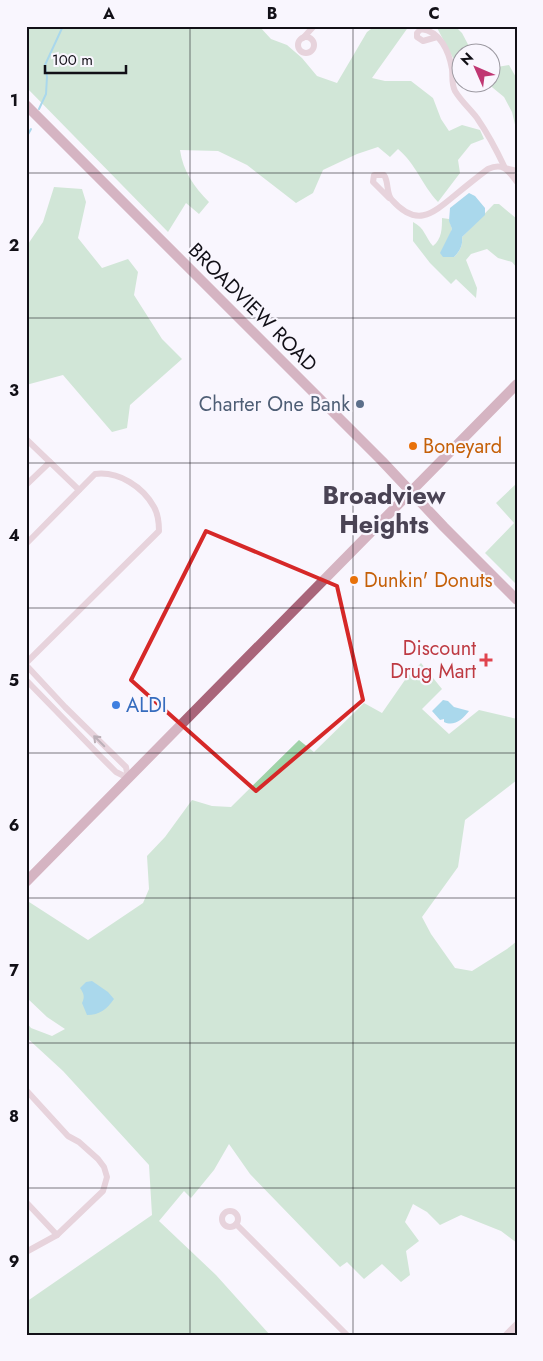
<svg xmlns="http://www.w3.org/2000/svg" width="543" height="1361" font-family="Jost,sans-serif">
  <style>
    .green { fill: #a0d3a9 }
    .water { fill: #4bb3d7 }
    .lines { fill: none; stroke-linecap: round; stroke-linejoin: round }
    .stream { stroke: #4bb3d7; stroke-width: 2 }
    .minor { stroke: #d0a8b3; stroke-width: 6 }
    .tertiary { stroke: #d0a8b3; stroke-width: 8 }
    .primary { stroke: #a9657a; stroke-width: 10 }
    .oneway { stroke: #715c65 }
    .marked { fill: none; stroke: #d62828; stroke-width: 4; stroke-linejoin: round }
    .grid { fill: none; stroke: #121017; stroke-width: 1; stroke-opacity: 0.55 }
    .service-dot { fill: #5c6f8a; stroke: #f9f6fe; stroke-width: 2 }
    .food-dot { fill: #e8710a; stroke: #f9f6fe; stroke-width: 2 }
    .health-dot { fill: #e0444e; stroke: #f9f6fe; stroke-width: 2 }
    .shop-dot { fill: #3f7fe0; stroke: #f9f6fe; stroke-width: 2 }
    .labels { text-anchor: middle; stroke-width: 4.5; stroke-linejoin: round; paint-order: stroke }
    .street-label { font-size: 20px; fill: #121017; stroke: #f9f6fe }
    .service-label { font-size: 20px; fill: #4e5e75; stroke: #f9f6fe; text-anchor: end }
    .food-label { font-size: 20px; fill: #c56008; stroke: #f9f6fe; text-anchor: start }
    .health-label { font-size: 20px; fill: #be3a42; stroke: #f9f6fe; text-anchor: end }
    .shop-label { font-size: 20px; fill: #366cbe; stroke: #f9f6fe; text-anchor: start }
    .district-label { font-size: 25px; font-weight: bold; fill: #4a4354; stroke: #f9f6fe }
    .neatline { fill: none; stroke: #121017; stroke-width: 2 }
    .grid-label { font-size: 16px; text-anchor: middle; font-weight: bold; fill: #121017 }
  </style>
  <rect width="100%" height="100%" fill="#f9f6fe"/>
  <!-- green -->
  <g class="green">
    <path d="M26,26H259L271,39L287,45L302,58L317,76L337,83L367,32L375,26H409L372,78L385,81H411L433,98L441,119L449,131L462,125L480,130L484,139L471,144L458,160L460,173L438,202C422,185 416,164 398,149L390,157L378,147L357,154L323,170L313,193L296,203L247,165L218,151L180,150C183,171 194,187 209,202L199,214L186,203L168,232L26,87Z"/>
    <polygon points="436,26 455,26 462,33 472,52 460,52 460,60 453,58"/>
    <polygon points="509,65 517,79 517,133 512,112 504,97 487,83 490,82 491,68"/>
    <polygon points="54,187 82,189 86,202 78,238 102,268 128,259 138,272 134,295 162,339 182,359 130,405 127,428 112,432 63,375 26,385 26,247 43,222"/>
    <path d="M494,204H499L517,219V268L512,262L498,258L487,249L471,254L466,260L477,288L476,298L456,279L451,284L430,263L413,241V222C425,228 425,237 433,246C442,239 442,228 442,218L449,219L452,229L443,257H454C460,251 463,245 462,237Z"/>
    <polygon points="517,483 517,585 485,553 514,523 496,503"/>
    <polygon points="421,663 442,689 422,709 449,734 479,710 517,719 517,780 465,820 458,867 422,917 431,934 455,968 472,971 507,949 517,941 517,1243 501,1231 461,1215 440,1225 427,1212 413,1204 405,1222 419,1241 406,1251 410,1275 401,1282 382,1264 364,1279 347,1262 340,1267 250,1174 229,1144 214,1170 191,1198 184,1191 159,1221 216,1275 270,1335 26,1335 26,1302 152,1215 149,1165 63,1071 26,1037 26,1022 31,1028 52,1036 65,1029 47,1017 26,997 26,900 88,940 143,903 149,889 147,856 165,837 192,800 212,806 231,807 299,740 314,752 364,703 382,713 407,677"/>
  </g>
  <!-- water -->
  <g class="water">
    <path d="M469,193L475,196L485,208V215L462,237C463,245 460,251 454,257H443L440,253L452,229L449,221L450,208Z"/>
    <path d="M443,700L448,701L454,707L469,711C463,719 454,727 444,722V719L440,720L432,711Z"/>
    <path d="M92,981L108,992L114,999C107,1009 100,1015 87,1015L82,1003C85,997 84,994 80,988L86,982Z"/>
  </g>
  <g class="lines">
    <!-- stream -->
    <g class="stream">
      <polyline points="39,109 46,94 47,77 45,65 63,26"/>
      <polyline points="26,138 31,129"/>
    </g>
    <!-- minor -->
    <g class="minor">
      <path d="M437,37L423,41L417,37V33L421,29C440,31 449,51 452,69C453,76 451,83 455,91C461,101 470,109 477,118C488,134 497,151 505,168L517,171"/>
      <circle cx="306" cy="45" r="8"/>
      <polyline points="303,38 314,26"/>
      <path d="M389,198L373,182L374,175H384C389,182 386,194 392,200C416,227 431,215 454,196C465,187 476,178 488,169C503,162 508,170 517,182"/>
      <polyline points="26,439 79,490"/>
      <polyline points="26,485 50,462"/>
      <path d="M26,544L95,474C119,471 143,487 154,507C158,514 159,523 159,531L26,663"/>
      <polyline points="26,665 65,707 126,767 128,778"/>
      <polyline points="26,680 101,757 116,772 128,778"/>
      <polyline points="26,1090 68,1136 79,1142 98,1159 104,1167 107,1177 103,1191 57,1235 26,1252"/>
      <polyline points="26,1202 57,1235"/>
      <circle cx="230" cy="1219" r="8"/>
      <polyline points="236,1224 347,1335"/>
    </g>
    <!-- tertiary -->
    <polyline class="tertiary" points="507,1335 517,1325"/>
    <!-- primary -->
    <g class="primary">
      <polyline points="26,105 382,461 444,527 517,600"/>
      <polyline points="26,882 517,384"/>
    </g>
  </g>
  <!-- one-way arrows -->
  <defs><path id="oneway-shaft" d="M-6 0H5M1.5-3L5.5 0L1.5 3" fill="none" stroke-width="1.6" stroke-linecap="round" stroke-linejoin="round" transform="scale(1.25)"/></defs>
  <use class="oneway" href="#oneway-shaft" transform="translate(99 741) rotate(-135)"/>
  <!-- marked area -->
  <path d="M0 0H543V1361H0ZM206,531L337,586L363,700L256,791L131,680Z" fill="#f9f6fe" fill-opacity=".55" fill-rule="evenodd"/>
  <path class="marked" d="M206,531L337,586L363,700L256,791L131,680Z"/>
  <!-- grid -->
  <path class="grid" d="M190,26V1335M353,26V1335M26,173H517M26,318H517M26,463H517M26,608H517M26,753H517M26,898H517M26,1043H517M26,1188H517"/>
  <!-- markers -->
  <circle class="service-dot" cx="360" cy="404" r="5"/>
  <g class="food-dot">
    <circle cx="413" cy="446" r="5"/>
    <circle cx="354" cy="580" r="5"/>
  </g>
  <path class="health-dot" d="M483.5 652.5h5v5h5v5h-5v5h-5v-5h-5v-5h5z"/>
  <circle class="shop-dot" cx="116" cy="705" r="5"/>
  <g class="labels">
    <!-- street labels -->
    <g class="street-label">
      <text transform="translate(253 307) rotate(45)" y="7">BROADVIEW ROAD</text>
    </g>
    <!-- service labels -->
    <g class="service-label">
      <text x="350" y="411">Charter One Bank</text>
    </g>
    <!-- food labels -->
    <g class="food-label">
      <text x="423" y="453">Boneyard</text>
      <text x="364" y="587">Dunkin' Donuts</text>
    </g>
    <!-- health labels -->
    <g class="health-label">
      <text x="476" y="655">Discount<tspan x="476" dy="23">Drug Mart</tspan></text>
    </g>
    <!-- shop labels -->
    <g class="shop-label">
      <text x="126" y="712">ALDI</text>
    </g>
    <!-- district labels -->
    <g class="district-label">
      <text x="384" y="504">Broadview<tspan x="384" dy="29">Heights</tspan></text>
    </g>
  </g>
  <!-- border -->
  <rect width="543" height="1361" fill="none" stroke="#f9f6fe" stroke-width="55"/>
  <!-- north arrow -->
  <g transform="translate(476 68) rotate(315)"><circle r="24" fill="#f9f6fe" stroke="#9d9aa2"/>
  <path d="M0-4L9 19L0 12L-9 19Z" fill="#c03773"/>
  <text y="-8" font-size="14" font-weight="bold" text-anchor="middle" fill="#121017">N</text>
  </g>
  <!-- scale -->
  <path d="M45 65v8h81v-8" fill="none" stroke="#121017" stroke-width="2.5"/>
  <text x="52" y="65" font-size="15" fill="#121017" stroke="#f9f6fe" stroke-width="4" paint-order="stroke">100 m</text>
  <rect x="28" y="28" width="488" height="1306" class="neatline"/>
  <g class="grid-label">
    <text x="109" y="19">A</text>
    <text x="272" y="19">B</text>
    <text x="434" y="19">C</text>
    <text x="14" y="106">1</text>
    <text x="14" y="251">2</text>
    <text x="14" y="396">3</text>
    <text x="14" y="541">4</text>
    <text x="14" y="686">5</text>
    <text x="14" y="831">6</text>
    <text x="14" y="976">7</text>
    <text x="14" y="1122">8</text>
    <text x="14" y="1267">9</text>
  </g>
</svg>
